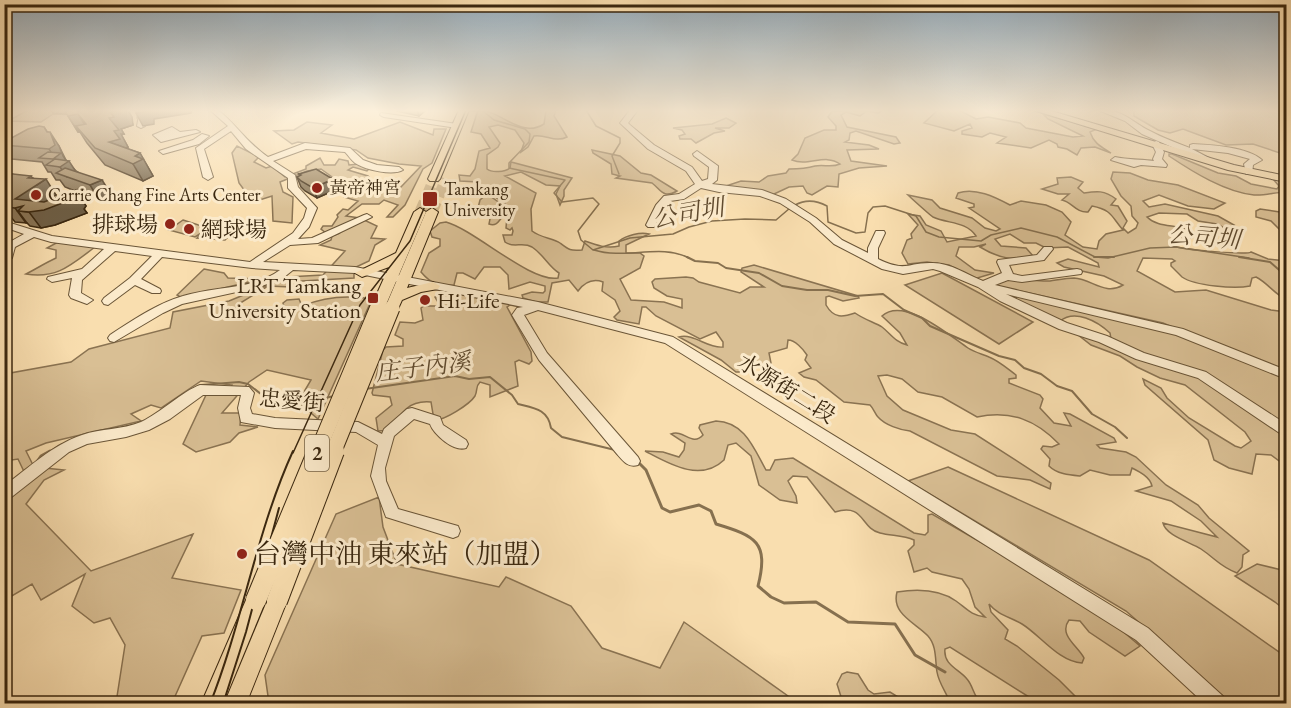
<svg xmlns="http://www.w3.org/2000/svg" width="1291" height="708" font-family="'EB Garamond','Noto Serif TC',serif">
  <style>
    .green { fill: #d9bf94; stroke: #8a7352; stroke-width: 1.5 }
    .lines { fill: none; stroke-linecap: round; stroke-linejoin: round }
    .stream-far2 { stroke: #86704f; stroke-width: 1.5 }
    .stream-far1 { stroke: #86704f; stroke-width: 2 }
    .stream { stroke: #86704f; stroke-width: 3 }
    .major-tunnel { stroke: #d3b98f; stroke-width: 11; stroke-dasharray: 11 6; stroke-linecap: butt }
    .minor-casing { stroke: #6a5537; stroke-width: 2 }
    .major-casing { stroke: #3a270f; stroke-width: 2 }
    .minor { fill: #fbeacb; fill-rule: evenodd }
    .major { fill: #f9deaf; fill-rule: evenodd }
    .tram-far1 { stroke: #3a270f; stroke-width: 1.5 }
    .tram { stroke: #3a270f; stroke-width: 2 }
    .major-bridge-far1-casing { stroke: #3a270f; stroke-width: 17; stroke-linecap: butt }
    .major-bridge-casing { stroke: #3a270f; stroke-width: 22; stroke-linecap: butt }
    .major-bridge-far1 { stroke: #f9deaf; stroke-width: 15 }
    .major-bridge { stroke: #f9deaf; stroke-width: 20 }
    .wall { fill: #877354; stroke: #3a270f; stroke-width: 1.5 }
    .shaded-wall { fill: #6e5e45; stroke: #3a270f; stroke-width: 1.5 }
    .building { fill: #9d8662; stroke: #3a270f; stroke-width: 1.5 }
    .poi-dot { fill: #8f2418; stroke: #fbeacb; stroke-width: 2 }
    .labels { text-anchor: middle; stroke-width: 6; stroke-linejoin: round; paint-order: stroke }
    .far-poi-label { font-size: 18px; fill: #3a270f; stroke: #fbeacb; text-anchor: start }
    .shield { fill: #fbeacb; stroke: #746247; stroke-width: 1.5 }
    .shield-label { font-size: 21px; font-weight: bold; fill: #3a270f }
    .poi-label { font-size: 22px; fill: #3a270f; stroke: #fbeacb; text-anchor: end }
    .street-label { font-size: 22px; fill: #3a270f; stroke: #fbeacb }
    .water-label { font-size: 24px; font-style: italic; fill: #604b2f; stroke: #fbeacb }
    .near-poi-label { font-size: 27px; fill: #3a270f; stroke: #fbeacb; text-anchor: start }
  </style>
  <rect width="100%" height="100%" fill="#f9deaf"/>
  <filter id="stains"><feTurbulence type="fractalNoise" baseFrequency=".00333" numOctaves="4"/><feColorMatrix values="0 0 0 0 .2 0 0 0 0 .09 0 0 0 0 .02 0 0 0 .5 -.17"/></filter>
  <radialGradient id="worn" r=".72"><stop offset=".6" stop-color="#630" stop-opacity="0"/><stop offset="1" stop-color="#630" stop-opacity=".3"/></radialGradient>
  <!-- green -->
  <g class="green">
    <polygon points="28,110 94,110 86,115 53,114 41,122 8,121"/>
    <path d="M478,110C501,110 521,139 544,124L546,110H556L554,116L567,137C555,143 546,134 534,136L528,147L521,152L524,143L515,130L498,125L489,127L500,143L498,147L487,155V169C492,173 505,172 510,168L511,162L572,178L564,190V196L560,205L556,194L560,186L546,185L521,172L505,176L536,193L531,209L532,231C541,238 553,238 560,243C569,250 570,251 582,250L585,241C596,245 607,249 619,246V241C627,235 640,232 649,234L626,245V253H640L644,256L640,268L620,279L631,300L664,302L682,308V299L667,296L654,288L652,282L655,279L686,277L693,278L699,282L740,293L750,287H764L741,272L742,268L754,265L858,296L859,298L843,301L829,296L826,297V305C834,319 843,317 855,313C863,319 876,323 882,327C891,334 895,342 907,345L900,333L882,316C904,296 950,336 968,348C974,352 982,354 989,357C999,361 1008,369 1016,375V378L1009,379V383L1040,395L1043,399L1040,408L1054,423L1071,426L1064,413L1070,414L1114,438L1116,442L1097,445L1100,448L1126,452L1136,457L1166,485L1198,505L1209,518L1249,551L1243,555L1242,567L1237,573C1219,566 1216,559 1201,549C1190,542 1166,536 1163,523L1217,537L1201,521L1171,501L1136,491L1152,486C1150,477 1140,472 1132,468L1130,475H1110L1090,470L1080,476C1069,475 1057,474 1049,466L1050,459L1041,449L1043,446L1052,447L1059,444C1036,420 1011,410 977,417L942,397L918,392L902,379L887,375L878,376L887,396L903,410L951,430L975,434L1051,483L1050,489L1030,480L997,476L910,431C900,430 885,425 878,417C875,414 874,409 870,405L844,402L816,380L804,377L799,373L811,368L805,360L807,355C803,349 795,340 788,340L787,348L769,353L771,363L765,366C755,365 750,357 739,363L740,372H736L721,360L679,337C694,333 708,349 723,347V342L716,332L700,339L656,316L646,307H642L639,324L617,320L614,317L620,311L615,300L602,291L603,282C592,278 584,283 578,291L569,280L552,283L548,302H536L523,298L522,295L532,292L543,293L545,291V286L530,282L509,289L508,275L500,267H484L475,279L463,273H457L454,285C439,286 431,284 421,272L429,253L440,246V239L432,237L430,231L440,223L446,222C475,230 531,283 558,278L559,273C548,266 544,255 532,247C522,241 514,249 505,242L503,235H512L513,231L512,228L510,230L506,228L507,216L504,215C499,220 497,227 489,224L490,219L478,208L480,200L487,194L507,208L505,203L490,194L478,182L460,181L459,175L470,176L475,169L479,151L490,148L481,134L471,132Z"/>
    <path d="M884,110L878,113L867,111L860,116L846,112L841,115L847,127L896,137L900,143L894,144L856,131L850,133L849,140L845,142L869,145L879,149L847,150L851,161L887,166L859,168L839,174L838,187L827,186L812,195L807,193L803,186L789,187L772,195L720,188L741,181L759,182L768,176L786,173L789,169C799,169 805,169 815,166C824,164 831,168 840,164C825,153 808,167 792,160L798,154L805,138L824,130H836V126L828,117L832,111Z"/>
    <path d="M938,110H959L976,119L988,117L1020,123L1026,128L1073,137L1083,136L1048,119L1043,114L1097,129L1090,132C1094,144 1102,147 1111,153L1095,147L1081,148L1077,155L1067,149L1058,147L1057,144L1049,140L1031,148L997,143L1006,137L990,133L982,137L962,134V131L972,128L970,124L954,131L924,123Z"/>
    <polygon points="1129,110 1286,110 1286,155 1253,144 1226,145 1183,129 1170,133 1158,130 1134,116 1134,111"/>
    <polygon points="726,118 736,123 729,128 715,128 725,131 714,133 696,143 691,139 680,139 679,136 685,134 682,130 673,128 712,124"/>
    <path d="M307,122L332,125L321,133L354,139L400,122L433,135L434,129H446L432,163L423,169L405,205L393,217H387L398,205L384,200L379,204H362L346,216L360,218L377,226L371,238L385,239L375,245L369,261L354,268V278L302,281L291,287L268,286L237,305L234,313L270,318L285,311L283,303L287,300L299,299L302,306C324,297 349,295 372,299L318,419L298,402L311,380L267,370L249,382L222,413H241L240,425L258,427L239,433L230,442L196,452L183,444L206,395H227L232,385L201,381L161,408L151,405L131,414L141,421L46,443L26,451L38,475L45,468L64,470L44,480L26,504L91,571L193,534L172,578L241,590L224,633L202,636L172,703H116L125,645L110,618L94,623L72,606L85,574L41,600L32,584L5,600V498L28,480L18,459L5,461V374L71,362L89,349L170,328L173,312L229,301L287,277L323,275L345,251L320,245L331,240L332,236L340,233H326L321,229L323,226H332L338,217L337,215L343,209L348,210L358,201L344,197V190L350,183L343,179L330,183L326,181L332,177L321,169L307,171L280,182L283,192L293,197L292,223L273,221L272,196L253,202L239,183L232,153L237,146L259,157L254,162L266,168L272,166L285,177L306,169V166L320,158L324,165H335L339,159L348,161L349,165L360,164L371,167L367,171L353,167L348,170L368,176L377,185L400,188L421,166L399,164L368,158L356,150L298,142L292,144L274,131L294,130Z"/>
    <path d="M592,150L620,156L641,173L651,175L677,191C663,199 661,190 652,183L616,178L620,176L612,174L611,164L593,153Z"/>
    <path d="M1172,154L1218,173L1236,176L1251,184L1277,189L1279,186L1273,179L1286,181V192C1276,192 1264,196 1254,195C1225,192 1193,172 1169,156V154Z"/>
    <path d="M1113,172L1130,173L1148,180L1178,185L1225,203L1214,209L1188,206L1159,195L1143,201L1149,207L1165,204L1218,216L1234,225L1226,229L1217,224L1198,221L1187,214L1159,213L1147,217C1160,230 1183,222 1196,235L1192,238L1177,237L1178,241L1174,246C1183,250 1248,255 1251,252L1268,259L1286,261V299C1275,295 1268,283 1256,277L1252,278L1250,286C1235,289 1195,286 1182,277C1179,274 1175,270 1171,266V263L1175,261L1172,259L1143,258L1137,271L1175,292L1206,290L1271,310L1286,312V375L1163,323L998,286L997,283C1012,276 1033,282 1050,281C1057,280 1066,278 1074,278C1092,279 1105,296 1123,285L1104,276L1064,267L1057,263L1068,259L1099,267L1098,263L1068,247L1046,248L1036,243H1024L1010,234L995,239L1001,246L1026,248L1034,257C1011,260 1000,259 980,247L986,244L974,247H959L956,256L975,270L994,273L974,279L949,265L927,262L908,264L902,253L907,240L912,238L911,234L918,225L908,214L920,216L926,225L941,231L947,242L976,236C966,221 948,224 933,217C931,216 911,198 908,195L932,200L940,208L972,218L985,228L996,231L1000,229L969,208L974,207V204L956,198L958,193C975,187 995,197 1010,205L1021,201L1046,205L1062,212L1071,222L1065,235L1083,247L1097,249L1099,241L1106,234L1123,230C1111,216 1112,210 1092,206L1088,212C1076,213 1072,202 1062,200L1069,194H1058L1042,189L1058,184L1057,178L1071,177L1083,182L1078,188L1084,193C1097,191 1104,190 1116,199L1111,205L1118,206L1127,221L1123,228L1128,233L1136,228L1138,223L1132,216L1131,206L1121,196L1111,179Z"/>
    <polygon points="1260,209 1286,213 1286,236 1271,221 1256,217 1256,211"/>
    <polygon points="183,220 208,228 206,230 233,232 225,240 197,238 203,232 195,237 169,230"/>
    <path d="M58,242L95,247C71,265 57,279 26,274C36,269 45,263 56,258V250L47,248Z"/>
    <polygon points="204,269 224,273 228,278 261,279 182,298 177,295"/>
    <polygon points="942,273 1033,322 999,344 905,285"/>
    <path d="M998,290L1154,323L1286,378V466L1271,455L1256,454L1252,474L1229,468L1214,460L1208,440L1145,385L1143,379L1161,388L1167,398L1189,418L1235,446L1241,448L1251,441L1245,432L1185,385L1160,378L1137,367L1120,356L1091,345L1073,331L1111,339L1110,333C1097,321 1075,309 1060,321Z"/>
    <path d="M447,292L522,305L520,307L510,305L507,307L531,352L532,361L529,364L519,360L515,362L518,386L490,397V385L480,382C475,387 478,390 475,396C470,404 444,421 434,420L431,402C409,400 401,412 392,430L378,431L376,418L392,405L390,397L373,395L372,393L383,350L386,347L403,346V339L395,335L400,322L415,323L423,320L421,308L424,306H437L439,304L435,297Z"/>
    <path d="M716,421C745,422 754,449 766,470H770L775,460L793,458L914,533L925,535L928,532V515L932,514L1099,611L1140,646L1125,656L1089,632L1080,621L1069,620C1058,635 1078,646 1084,658L1082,663C1059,662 1040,635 1022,624C1010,617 998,615 989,604L991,612L1008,630L1005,639L1017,646L1059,680L1082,703H1053L1050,700L1029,697L950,647L945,649C943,665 959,669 967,679C974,687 973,697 982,703H950C947,693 939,684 937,672C935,661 937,646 928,636C916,623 891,614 897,592C916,589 939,589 956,601C967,609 971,615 985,617L975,607L969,589L962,579L932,572L927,568L914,572L908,551L914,545V540C903,535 891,536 880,533C860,528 865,503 835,512L807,477L793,476L788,481L796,496L797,503L780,500L759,485L751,456L736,443L728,445L724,460C700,483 668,463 645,451L663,452L679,457L684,450L685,443L671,434C684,429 692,447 703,435L699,428L700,425Z"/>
    <polygon points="948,467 1149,560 1286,657 1286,703 1231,703 1126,611 908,481"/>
    <polygon points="379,497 383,527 397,564 499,587 506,577 571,606 602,648 660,668 684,622 788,696 792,703 269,703 265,675 336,514"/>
    <polygon points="1257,564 1286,571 1286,611 1275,602 1235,576"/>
    <polygon points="847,672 858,674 868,690 874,694 890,692 908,703 843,703 837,684 842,674"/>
  </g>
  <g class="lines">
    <!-- stream-far2 -->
    <g class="stream-far2">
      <polyline points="451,110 460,111"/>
      <polyline points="586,110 596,126 620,138 620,143 612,156 619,174"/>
      <polyline points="466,111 483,111 494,120 525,129 530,134 529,142 509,163 509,168 565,180 554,193 562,202 593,198 599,204 578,231 581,240 593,250 630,238 673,234 689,227 712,221 745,219 776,220 790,208"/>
      <polyline points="137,118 138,110"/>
      <path d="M795,205C806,199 816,200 827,206L828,222L856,233L865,232L868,213L873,207L885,206L916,216L926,232L939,237L981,241L991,235L1021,228L1057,237L1095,257L1108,258L1150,248L1176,247L1249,258"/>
      <path d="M594,250C625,260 661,243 689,258"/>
    </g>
    <!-- stream-far1 -->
    <g class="stream-far1">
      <polyline points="687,257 695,261 718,263 726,268 759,273 782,286 807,290 828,290 855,296 883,294 904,310 922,318 930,326 999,356 1015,360 1024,368 1041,374 1057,386 1072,391 1092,414 1115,427 1127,438"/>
      <polyline points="1094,257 1114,257"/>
      <polyline points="1239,257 1270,262 1286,276"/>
      <polyline points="201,385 239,382 248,384 274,404 295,405 334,396"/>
      <path d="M365,389L455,376L469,379L490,377L512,395L518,404C534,408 548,409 551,428L562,437L615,450"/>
      <polyline points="47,453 62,444"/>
    </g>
    <!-- stream -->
    <g class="stream">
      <path d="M638,462L646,470L662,508L670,512L699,505L711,511L716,524C756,536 769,542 758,586L771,597L784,603L816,602L848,622L895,624L915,655L945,672"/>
      <polyline points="36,463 41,456 50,451"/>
    </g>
    <!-- major-tunnel -->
    <g class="major-tunnel">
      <polyline points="420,212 434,179"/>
      <polyline points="432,212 446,179"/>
    </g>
    <defs>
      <g id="minor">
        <polygon points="140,110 148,110 145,126 141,128 137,126"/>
        <path d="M210,110H218C238,126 246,142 268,157L305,143L350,148L363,160L377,165L399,167L403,170C393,176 365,170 355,163C351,160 349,156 345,152L306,149L273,161L295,175L298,187L317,208L309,227L298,239L312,238L364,215L367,214L372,217L318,243L290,245L263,262L355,267L538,302L673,337L1148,628L1225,698L1228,704H1205L1136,640L665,343L538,310L524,315L547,353L638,457L640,461L638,465C628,468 623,461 617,454L539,360L512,315L517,308L523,307L355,273L293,270L283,278L259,287L182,304L163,313L114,342L110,341L108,338L110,335C133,320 156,304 183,296C214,286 253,290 280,270L252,268L162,257L141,279L160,289L161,291L160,293H152L135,285L108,305L104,304L102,301L104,298L130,278L152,256L115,251L82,280L81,293L93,300L87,304L71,298L69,295L72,278L52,282L47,279L48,277L82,269L104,249L51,242L34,237L15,247L12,258L4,261L6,244L24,234L4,227V221L52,236L250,262L293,233L304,218L307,208L288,188V178L246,149L231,131L204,149L213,177L208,180L203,177L196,148L228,126Z"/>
        <path d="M630,110H638L628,123L630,125L654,145L692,167L702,181L708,179L709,167L694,156L693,154L697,151L718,166L717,180L712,184L762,190L786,199L816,218L842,240L868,253V248L876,231H884L885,233L878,248V259C907,273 907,262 933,263C950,263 968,275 983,281L1002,273L997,262L998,260L1037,255L1044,247H1052L1053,249L1044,260L1009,265L1013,274L1022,276L1077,269L1081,270L1082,272L1081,274L1022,282L1008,280L995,285L1183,329L1286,370V379L1176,335L1006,294L1067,323L1107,336L1144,353L1206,372L1286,424V435L1281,434L1198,378L1136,359L1099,342L1059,329L1000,301L978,287L940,271L933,269L903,274L882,269L834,244L810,222L780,203L760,196L719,192L701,188L684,199L670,201L654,227H648L646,225L656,205L664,196L679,194L695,184L686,171L648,149L620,123Z"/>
        <path d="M1098,110C1124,109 1130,121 1150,131C1163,138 1177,143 1190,148V145L1193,144C1212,145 1248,147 1262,160L1253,165L1252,174H1246L1244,164L1250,159L1228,153L1192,149L1211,159L1204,161L1142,134L1125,121Z"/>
        <polygon points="381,113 457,124 461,126 457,128 384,117 380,115"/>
        <polygon points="172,127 180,132 196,130 200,132 161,142 153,135"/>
        <polygon points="202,134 209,136 199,144 163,154 159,151 193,140"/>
        <path d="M1156,141L1159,142L1164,152L1162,159L1167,165L1166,167L1141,165L1134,167L1111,160L1115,157C1129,160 1141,159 1154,161L1153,159L1156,152L1152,144Z"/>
        <path d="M200,385L249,387L254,393L250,408L252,414L275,418L358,422L382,434L384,429L407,409L412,408L440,417L443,425L466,440L468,444L466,448C454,452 434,435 430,424L414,419L394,436L385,468L386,481L398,509L458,526L460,531L458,536L453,538L386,517L371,476L378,445L356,432L275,428L241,422L238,408L241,395H203L170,419L149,430L126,437L87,444L69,452L9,499L4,501V486C29,468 52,445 82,435C101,428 122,430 141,422C160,413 183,391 200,385Z"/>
      </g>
      <g id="major">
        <polygon points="459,110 469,110 440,179 438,181 430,181 428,179"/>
        <polygon points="1033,110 1048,110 1234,165 1286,176 1286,182 1228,170"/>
        <polygon points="420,208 426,212 385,307 383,310 373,310 371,307 389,267 362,277 355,273 396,253 414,212"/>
        <polygon points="432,208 438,212 407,288 433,282 440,286 438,289 421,292 402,300 397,311 387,311 385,308 426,212"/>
        <polygon points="256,590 263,593 266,600 223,704 201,704 249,593"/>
        <polygon points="277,591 284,594 287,601 246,704 224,704 270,594"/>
      </g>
    </defs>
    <!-- minor casing -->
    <use href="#minor" class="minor-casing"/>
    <!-- major casing -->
    <use href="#major" class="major-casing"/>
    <!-- minor -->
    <use href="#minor" class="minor"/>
    <!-- major -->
    <use href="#major" class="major"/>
    <!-- tram-far1 -->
    <polyline class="tram-far1" points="293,453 360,305 410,241 466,110"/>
    <!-- tram -->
    <g class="tram">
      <path d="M210,704C243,621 256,532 293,451"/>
      <polyline points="223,704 246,632 279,508"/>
    </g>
    <defs>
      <g id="major-bridge-far1">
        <polyline points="317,453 378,307"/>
        <polyline points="333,453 392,308"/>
      </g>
      <g id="major-bridge">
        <polyline points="256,600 318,451"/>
        <polyline points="277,601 334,451"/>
      </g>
    </defs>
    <!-- major-bridge-far1 casing -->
    <use href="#major-bridge-far1" class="major-bridge-far1-casing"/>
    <!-- major-bridge casing -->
    <use href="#major-bridge" class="major-bridge-casing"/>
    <!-- major-bridge-far1 -->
    <use href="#major-bridge-far1" class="major-bridge-far1"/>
    <!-- major-bridge -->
    <use href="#major-bridge" class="major-bridge"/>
  </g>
  <!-- wall -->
  <g class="wall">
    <polygon points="51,110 129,110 133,125 121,129 124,134 121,134 128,147 125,148 140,153 153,176 143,181 105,165 87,143 80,132 78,132 67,114 53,113"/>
    <polygon points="396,110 425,110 425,111 419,116 397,111"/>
    <polygon points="48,132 59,146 66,160 76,171 111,194 99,200 77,191 86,206 84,209 87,213 55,225 41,228 30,226 27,223 15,222 11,217 4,216 4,173 33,178 56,195 47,201 75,191 65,187 60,180 56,180 51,172 48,172 42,162 12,159 4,149 4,142"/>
    <polygon points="299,174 335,190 317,198 305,191 301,187 297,177 300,176"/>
  </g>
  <!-- shaded-wall -->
  <g class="shaded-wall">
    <polygon points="74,110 78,114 88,130 76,126 80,132 78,132 68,116"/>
    <polygon points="118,110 129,110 129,112 132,117 133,125 121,129 124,134 121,134 128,147 125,148 109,142 114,131 109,118 110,112"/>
    <polygon points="146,110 192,110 191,113 154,119 154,124 143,126 136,113"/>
    <polygon points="417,110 425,110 425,111 419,116"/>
    <polygon points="44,127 54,142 50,132 59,146 63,156 67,162 69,161 78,175 67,177 60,167 57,166 53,159 55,158 49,149 47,132"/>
    <polygon points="140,153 153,176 143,181 133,164 135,156"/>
    <polygon points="31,176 37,185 46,179 56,195 32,211 73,194 76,190 86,206 84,209 87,213 55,225 41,228 29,212 18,211 27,223 26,223 15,208 15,199 28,178"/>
    <polygon points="102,180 111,194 99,200 90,185"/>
    <polygon points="331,180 335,190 317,198 313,188"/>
  </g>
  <!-- building -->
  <g class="building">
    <polygon points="65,110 118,110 110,112 114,117 109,118 119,130 114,131 120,139 109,142 140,153 135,156 143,159 133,164 95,148 76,126 86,124 78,114 68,116"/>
    <polygon points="136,110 147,110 147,111 136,113"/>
    <polygon points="39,126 44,127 47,132 50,132 55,145 49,149 4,145 4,142 28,129"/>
    <polygon points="48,152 61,153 53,159 39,158"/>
    <polygon points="55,159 69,161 60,167 46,165"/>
    <polygon points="65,168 102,180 90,185 56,173"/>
    <polygon points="316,169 331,178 331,180 313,188 301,181 297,177 301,175 299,174"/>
    <polygon points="4,173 31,176 28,178 46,179 15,199 44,202 76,190 73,194 76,198 44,210 29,212 18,211 23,206 15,208 4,207 4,205 7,202 4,202"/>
  </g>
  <!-- sky -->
  <linearGradient id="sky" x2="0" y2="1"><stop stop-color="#95acbc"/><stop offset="0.53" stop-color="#fcf0db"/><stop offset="1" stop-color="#fcf0db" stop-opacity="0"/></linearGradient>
  <rect width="1291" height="209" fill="url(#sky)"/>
  <!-- markers -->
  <g class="poi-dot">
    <circle cx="317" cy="188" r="6"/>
    <circle cx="36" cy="195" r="6"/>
    <rect x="422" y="191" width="16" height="16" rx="3"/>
    <circle cx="170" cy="224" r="6"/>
    <circle cx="189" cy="229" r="6"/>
    <rect x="367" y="292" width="12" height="12" rx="3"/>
    <circle cx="425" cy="300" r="6"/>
    <circle cx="242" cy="554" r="6"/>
  </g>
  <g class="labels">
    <!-- far-poi labels -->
    <g class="far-poi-label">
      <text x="329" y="194">黃帝神宮</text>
      <text x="444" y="195">Tamkang<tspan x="444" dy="21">University</tspan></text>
      <text x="48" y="201">Carrie Chang Fine Arts Center</text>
    </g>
    <!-- shield labels -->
    <rect class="shield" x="305" y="435" width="24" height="36" rx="4.5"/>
    <g class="shield-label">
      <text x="317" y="460">2</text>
    </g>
    <!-- poi labels -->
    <g class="poi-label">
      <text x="158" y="232">排球場</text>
      <text x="201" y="237" text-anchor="start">網球場</text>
      <text x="361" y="293">LRT Tamkang<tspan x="361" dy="25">University Station</tspan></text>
      <text x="437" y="308" text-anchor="start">Hi-Life</text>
    </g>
    <!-- street labels -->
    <g class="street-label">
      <text transform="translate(787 388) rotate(32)" y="8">水源街二段</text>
      <text transform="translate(292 400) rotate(5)" y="8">忠愛街</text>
    </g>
    <!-- water labels -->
    <g class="water-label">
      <text transform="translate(688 213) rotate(-10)" y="8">公司圳</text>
      <text transform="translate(1204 237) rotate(5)" y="8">公司圳</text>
      <text transform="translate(423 367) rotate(-7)" y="8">庄子內溪</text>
    </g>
    <!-- near-poi labels -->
    <g class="near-poi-label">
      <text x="254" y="563">台灣中油 東來站（加盟）</text>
    </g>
  </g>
  <!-- margin -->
  <rect width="1291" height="708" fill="none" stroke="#f9deaf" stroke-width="24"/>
  <rect x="6" y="6" width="1279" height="696" fill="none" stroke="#3a270f" stroke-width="3"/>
  <rect x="12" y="12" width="1267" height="684" fill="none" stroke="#3a270f" stroke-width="1.5"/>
  <rect width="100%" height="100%" filter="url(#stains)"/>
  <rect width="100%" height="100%" fill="url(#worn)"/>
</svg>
